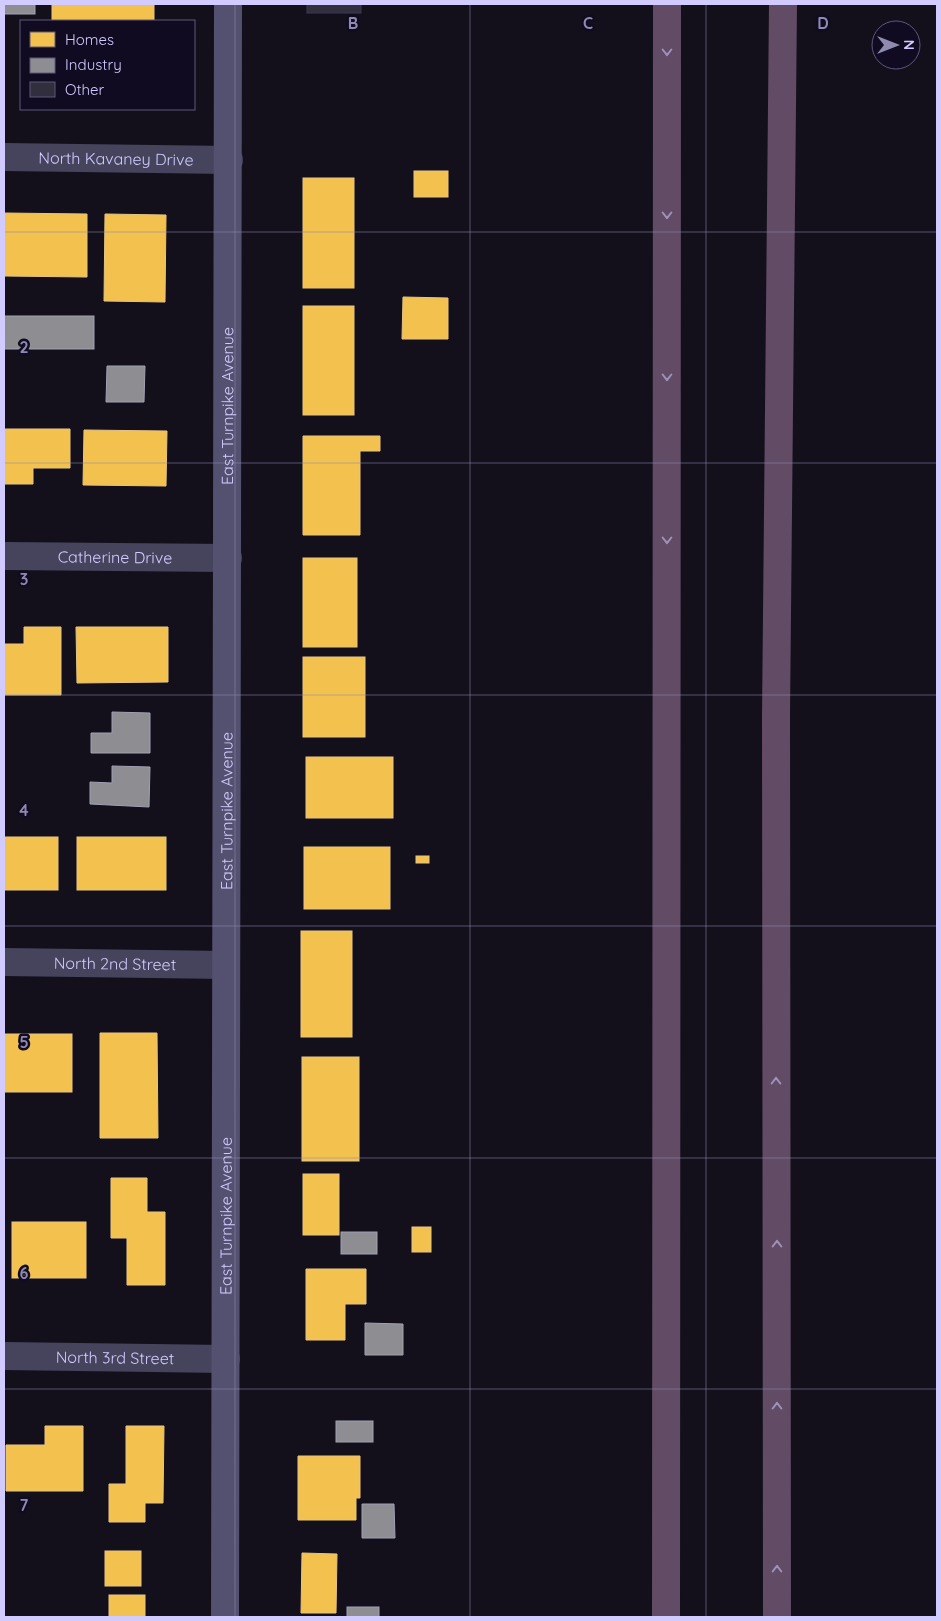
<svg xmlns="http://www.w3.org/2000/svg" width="941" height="1621" font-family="Quicksand,sans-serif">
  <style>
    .homes { fill: #f2c14e; stroke: #e8c483 }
    .industry { fill: #8d8d92; stroke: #a2a0b3 }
    .building { fill: #312e3e; stroke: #3e3951 }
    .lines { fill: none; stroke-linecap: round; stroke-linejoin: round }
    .street { stroke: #46445d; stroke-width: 28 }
    .secondary { stroke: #545170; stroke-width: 28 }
    .highway { stroke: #624b65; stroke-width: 28 }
    .oneway { stroke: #a091ba }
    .grid { fill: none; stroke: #8f8ab0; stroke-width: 1; stroke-opacity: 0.55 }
    .labels { text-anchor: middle; stroke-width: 5; stroke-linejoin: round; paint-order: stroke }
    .street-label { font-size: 16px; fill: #d2cbff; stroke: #100b21 }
    .grid-label { font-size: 16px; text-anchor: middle; font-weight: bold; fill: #8f8ab0; stroke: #100b21; stroke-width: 5; stroke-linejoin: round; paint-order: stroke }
  </style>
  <rect width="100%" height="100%" fill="#13101c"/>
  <!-- homes -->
  <g class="homes">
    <rect x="52" y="4" width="102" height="17"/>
    <rect x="414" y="171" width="34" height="26"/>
    <rect x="303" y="178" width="51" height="110"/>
    <polygon points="4,213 87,214 87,277 4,276"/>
    <polygon points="105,214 166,215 165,302 104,301"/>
    <polygon points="403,297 448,298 448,339 402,339"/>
    <rect x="303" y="306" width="51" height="109"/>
    <polygon points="4,429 70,429 70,468 33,468 33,484 4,484"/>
    <polygon points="84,430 167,431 166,486 83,485"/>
    <polygon points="303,436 380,436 380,451 360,451 360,535 303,535"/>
    <rect x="303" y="558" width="54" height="89"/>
    <polygon points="24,627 61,627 61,695 4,695 4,644 24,644"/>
    <polygon points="76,627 168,627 168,682 77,683"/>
    <rect x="303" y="657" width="62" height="80"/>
    <rect x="306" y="757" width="87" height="61"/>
    <rect x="4" y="837" width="54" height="53"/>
    <rect x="77" y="837" width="89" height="53"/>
    <rect x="304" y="847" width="86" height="62"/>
    <rect x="416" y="856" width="13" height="7"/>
    <rect x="301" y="931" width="51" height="106"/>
    <polygon points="100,1033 157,1033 158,1138 100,1138"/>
    <rect x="4" y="1034" width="68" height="58"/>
    <rect x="302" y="1057" width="57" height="104"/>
    <rect x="303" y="1174" width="36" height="61"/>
    <polygon points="111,1178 147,1178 147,1212 165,1212 165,1285 127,1285 127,1238 111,1238"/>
    <rect x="12" y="1222" width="74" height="56"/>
    <rect x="412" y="1227" width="19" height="25"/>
    <polygon points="306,1269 366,1269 366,1304 345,1304 345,1340 306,1340"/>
    <polygon points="45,1426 83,1426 83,1491 6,1491 6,1445 45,1445"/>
    <polygon points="126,1426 164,1426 163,1503 145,1503 145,1522 109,1522 109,1484 126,1484"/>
    <polygon points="298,1456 360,1456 360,1498 356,1498 356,1520 298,1520"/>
    <rect x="105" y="1551" width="36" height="35"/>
    <polygon points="302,1553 337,1554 336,1613 301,1613"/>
    <rect x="109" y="1595" width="36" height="22"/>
  </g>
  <!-- industry -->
  <g class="industry">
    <rect x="4" y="4" width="31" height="10"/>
    <rect x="4" y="316" width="90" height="33"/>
    <polygon points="107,366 145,366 144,402 106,402"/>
    <polygon points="112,712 150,713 150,753 91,753 91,733 112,733"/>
    <polygon points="112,766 150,767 149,807 90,804 90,782 112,783"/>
    <rect x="341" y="1232" width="36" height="22"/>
    <polygon points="365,1323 403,1324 403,1355 365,1355"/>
    <rect x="336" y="1421" width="37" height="21"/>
    <polygon points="362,1504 394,1504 395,1538 362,1538"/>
    <rect x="347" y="1607" width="32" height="10"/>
  </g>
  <!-- building -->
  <rect class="building" x="307" y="4" width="54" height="9"/>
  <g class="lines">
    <!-- street -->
    <g class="street">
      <path id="s1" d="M4,157L229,160"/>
      <path id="s2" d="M4,556L228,558"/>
      <path id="s3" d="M4,962L226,965"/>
      <path id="s4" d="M4,1356L226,1359"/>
    </g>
    <!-- secondary -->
    <path class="secondary" id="s5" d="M225,1617L228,4"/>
    <!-- highway -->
    <g class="highway">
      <polyline points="666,1617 667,4"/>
      <polyline points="777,1617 776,715 783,4"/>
    </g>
  </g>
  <!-- one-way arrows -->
  <defs><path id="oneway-chevron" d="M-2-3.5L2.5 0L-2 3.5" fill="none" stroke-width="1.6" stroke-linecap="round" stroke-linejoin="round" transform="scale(1.25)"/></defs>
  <g class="oneway">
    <use href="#oneway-chevron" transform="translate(667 52) rotate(90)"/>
    <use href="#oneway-chevron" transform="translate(667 215) rotate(90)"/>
    <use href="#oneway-chevron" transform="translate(667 377) rotate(90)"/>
    <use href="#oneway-chevron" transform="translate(667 540) rotate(90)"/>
    <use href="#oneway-chevron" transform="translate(776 1081) rotate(-90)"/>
    <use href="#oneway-chevron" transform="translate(777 1244) rotate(-90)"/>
    <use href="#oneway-chevron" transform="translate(777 1406) rotate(-90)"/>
    <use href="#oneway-chevron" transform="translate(777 1569) rotate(-90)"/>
  </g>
  <!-- grid -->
  <path class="grid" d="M235,4V1617M470,4V1617M706,4V1617M4,232H937M4,463H937M4,695H937M4,926H937M4,1158H937M4,1389H937"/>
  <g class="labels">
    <!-- street labels -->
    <g class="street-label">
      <text dy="6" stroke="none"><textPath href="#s1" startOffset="112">North Kavaney Drive</textPath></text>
      <text dy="6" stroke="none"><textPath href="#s5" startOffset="1211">East Turnpike Avenue</textPath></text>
      <text dy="6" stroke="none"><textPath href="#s2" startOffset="111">Catherine Drive</textPath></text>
      <text dy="6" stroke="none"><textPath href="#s5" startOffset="806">East Turnpike Avenue</textPath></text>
      <text dy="6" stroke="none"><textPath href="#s3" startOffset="111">North 2nd Street</textPath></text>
      <text dy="6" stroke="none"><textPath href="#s5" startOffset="401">East Turnpike Avenue</textPath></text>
      <text dy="6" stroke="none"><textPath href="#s4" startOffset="111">North 3rd Street</textPath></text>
    </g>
  </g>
  <g class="grid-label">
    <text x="353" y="29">B</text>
    <text x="588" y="29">C</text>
    <text x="823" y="29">D</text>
    <text x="24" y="353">2</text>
    <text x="24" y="585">3</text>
    <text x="24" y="816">4</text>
    <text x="24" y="1048">5</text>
    <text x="24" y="1279">6</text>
    <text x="24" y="1511">7</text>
  </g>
  <!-- border -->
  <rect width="941" height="1621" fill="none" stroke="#d2cbff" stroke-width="10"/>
  <!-- legend -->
  <rect x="20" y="20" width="175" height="90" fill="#100b21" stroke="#5e587a"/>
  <rect x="30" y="32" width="25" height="15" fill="#f2c14e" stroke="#5e587a"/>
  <text x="65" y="45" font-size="15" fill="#d2cbff">Homes</text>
  <rect x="30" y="58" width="25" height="15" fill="#8d8d92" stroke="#5e587a"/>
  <text x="65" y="70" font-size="15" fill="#d2cbff">Industry</text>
  <rect x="30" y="82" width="25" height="15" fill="#312e3e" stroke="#5e587a"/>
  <text x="65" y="95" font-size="15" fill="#d2cbff">Other</text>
  <!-- north arrow -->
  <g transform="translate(896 45) rotate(90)"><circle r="24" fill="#100b21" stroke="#5e587a"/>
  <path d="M0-4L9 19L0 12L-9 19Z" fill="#8f8ab0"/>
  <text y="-8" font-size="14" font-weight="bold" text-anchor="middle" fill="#d2cbff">N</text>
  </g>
</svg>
